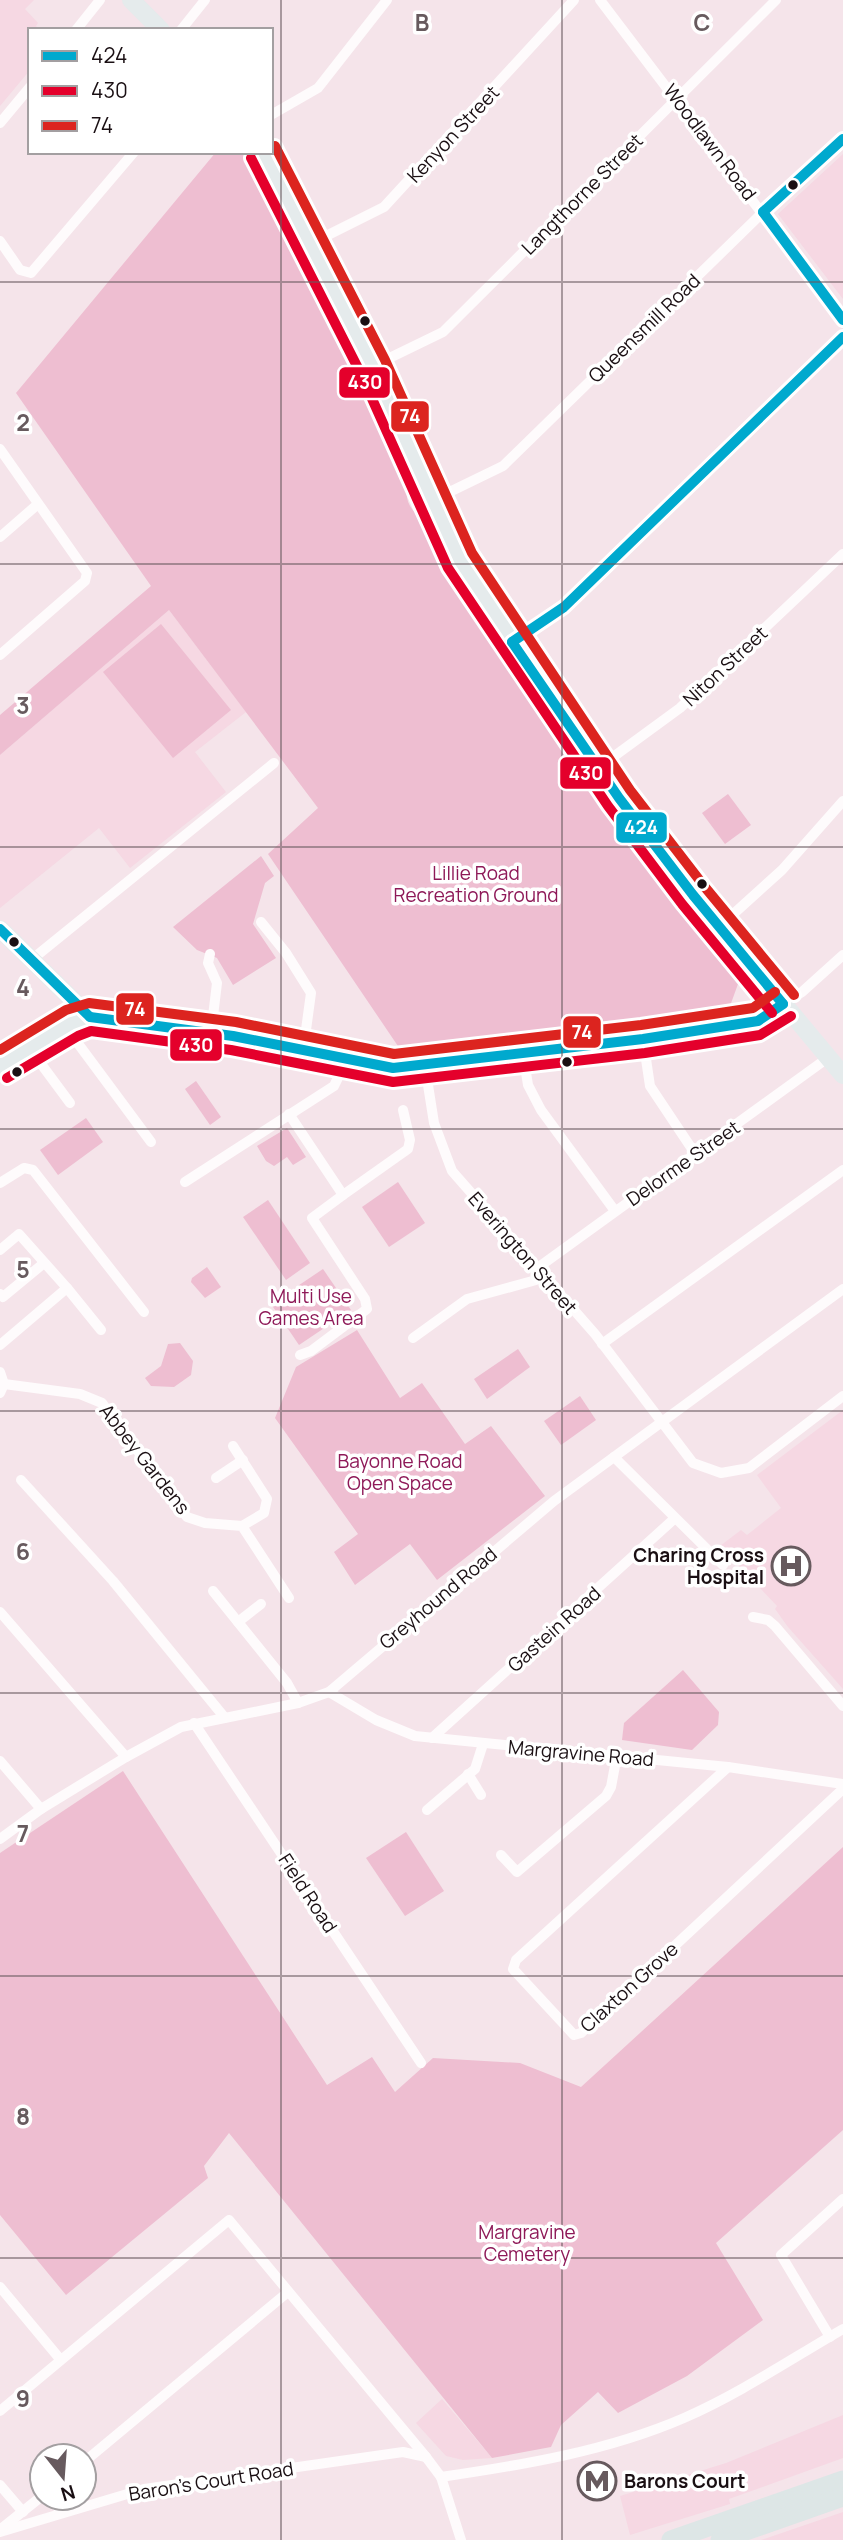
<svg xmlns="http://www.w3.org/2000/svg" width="843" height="2540" font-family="Manrope,sans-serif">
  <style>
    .built { fill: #f6d8e3 }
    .green { fill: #eebed1 }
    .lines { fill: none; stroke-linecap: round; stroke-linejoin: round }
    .minor { stroke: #fefbfc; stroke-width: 10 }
    .primary { stroke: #e5ebec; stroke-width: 18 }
    .trunk { stroke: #dde6e6; stroke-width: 19 }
    .bus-1-casing { stroke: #fff; stroke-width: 16 }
    .bus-2-casing { stroke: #fff; stroke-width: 16 }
    .bus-3-casing { stroke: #fff; stroke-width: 16 }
    .bus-1 { stroke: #00a9ce; stroke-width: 10 }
    .bus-2 { stroke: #e4002b; stroke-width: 10 }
    .bus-3 { stroke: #dc241f; stroke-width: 10 }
    .grid { fill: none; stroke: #675a5e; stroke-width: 2; stroke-opacity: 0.55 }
    .bus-dot { fill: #1a0f13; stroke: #fff; stroke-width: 2.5 }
    .labels { text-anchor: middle; stroke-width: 7; stroke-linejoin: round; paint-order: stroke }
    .street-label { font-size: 19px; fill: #1a0f13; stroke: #fff }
    .park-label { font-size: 19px; fill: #8e1958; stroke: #fff }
    .poi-label { font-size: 19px; font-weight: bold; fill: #1a0f13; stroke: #fff; text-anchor: end }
    .grid-label { font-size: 23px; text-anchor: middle; font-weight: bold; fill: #675a5e; stroke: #fff; stroke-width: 7; stroke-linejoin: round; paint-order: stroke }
    .line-badge { stroke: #fff; stroke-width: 2.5 }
    .badge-label { font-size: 19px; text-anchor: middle; font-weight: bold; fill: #fff }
  </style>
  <rect width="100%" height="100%" fill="#f5e4ea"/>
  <!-- built -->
  <g class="built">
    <polygon points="0,0 34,0 25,9 38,23 36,26 40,30 30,30 30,70 0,106"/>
    <polygon points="843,154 843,299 778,214"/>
    <polygon points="169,610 246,712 195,752 226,792 130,868 99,828 0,908 0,755"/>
    <polygon points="843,1410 843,1689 788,1627 775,1609 777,1606 720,1546 741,1530 747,1535 781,1508 757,1475"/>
    <polygon points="442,2399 492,2458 463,2460 446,2456 416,2423"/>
    <polygon points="843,2415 843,2458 729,2499 730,2504 630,2535 620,2496 726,2463"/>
    <polygon points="843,2512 843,2540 761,2540"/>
  </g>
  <!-- green -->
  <g class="green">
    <path d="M216,152H252L255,158L367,379L411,479C400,497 411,516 431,521C459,582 496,638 534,694C600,793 672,886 746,979L751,989L738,984L730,1006L745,1013L654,1027L404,1055L268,854L318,808L169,610L0,755V715L151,586L16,393Z"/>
    <polygon points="161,624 231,710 173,758 103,672"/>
    <polygon points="728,794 751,825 725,844 702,813"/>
    <polygon points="261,856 274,876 265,883 253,924 276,958 233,985 217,958 197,950 173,927"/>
    <polygon points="196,1081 221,1117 210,1125 185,1089"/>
    <polygon points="86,1118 103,1142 58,1175 40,1150"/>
    <polygon points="287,1128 306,1157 293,1165 287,1157 274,1166 266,1161 257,1146"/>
    <polygon points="398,1182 425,1223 389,1247 362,1207"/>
    <polygon points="268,1200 310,1263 286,1280 243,1217"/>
    <polygon points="207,1267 221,1287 205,1298 191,1282 192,1278"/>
    <polygon points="323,1269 351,1310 299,1345 271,1304"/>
    <polygon points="357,1330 400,1398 422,1383 465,1444 491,1426 545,1496 437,1580 410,1544 355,1585 334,1552 358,1534 275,1418 296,1367"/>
    <polygon points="180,1343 193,1361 191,1375 174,1387 151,1386 145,1378 161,1366 168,1344"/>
    <polygon points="518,1349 530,1367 487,1399 474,1379"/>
    <polygon points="580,1396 596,1420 561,1445 544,1421"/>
    <polygon points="683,1670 719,1712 718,1725 692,1750 622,1740 624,1723"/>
    <polygon points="123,1771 327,2085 372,2057 395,2092 433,2058 520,2063 581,2087 843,1847 843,2130 716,2243 763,2320 687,2376 618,2413 598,2392 561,2425 551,2447 492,2458 229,2133 204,2166 208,2178 66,2295 0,2215 0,1853"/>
    <polygon points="406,1832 444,1891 405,1916 366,1858"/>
  </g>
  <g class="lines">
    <!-- minor -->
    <g class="minor">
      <polyline points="600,0 843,320"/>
      <polyline points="76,30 100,0"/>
      <polyline points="181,30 205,0"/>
      <polyline points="271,115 318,88 387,0"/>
      <polyline points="0,123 30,87"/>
      <polyline points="0,241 20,270 31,273 134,152"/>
      <polyline points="312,243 384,207 574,0"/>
      <polyline points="373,366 443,332 776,0"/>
      <polyline points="0,449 87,573 85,581 0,655"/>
      <polyline points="433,500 503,466 757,218 843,139"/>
      <polyline points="0,537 38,504"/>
      <polyline points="512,642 564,607 843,337"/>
      <polyline points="598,768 680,708 843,554"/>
      <polyline points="261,922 286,953 311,993 303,1052"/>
      <polyline points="719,927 782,870 843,801"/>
      <polyline points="210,954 208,963 217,983 211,1033"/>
      <polyline points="30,961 274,763"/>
      <polyline points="783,1004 802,992 843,955"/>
      <polyline points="65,1026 151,1142"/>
      <polyline points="643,1039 650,1086 696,1155"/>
      <polyline points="30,1049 70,1103"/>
      <polyline points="523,1054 528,1085 541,1110 615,1211"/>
      <polyline points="425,1066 434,1123 452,1171 595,1334 693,1463 721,1473 749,1468 843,1396"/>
      <polyline points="289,1114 343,1195 312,1218 365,1299 367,1309 311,1351 300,1355"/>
      <polyline points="185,1182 334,1086 346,1061"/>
      <polyline points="0,1183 24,1168 33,1170 144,1312"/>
      <polyline points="343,1195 408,1149 410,1140 403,1110"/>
      <polyline points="0,1250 19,1234 67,1288"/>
      <polyline points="536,1269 829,1057"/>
      <polyline points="0,1294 3,1297 44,1263"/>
      <polyline points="413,1338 467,1299 536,1280 541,1275"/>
      <polyline points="602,1344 843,1170"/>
      <polyline points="0,1345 67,1288 101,1330"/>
      <polyline points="0,1372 4,1384 0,1393"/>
      <polyline points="4,1384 80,1394 102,1403 187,1517 205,1523 242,1526 289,1598"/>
      <polyline points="233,1446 267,1499 264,1513 242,1526"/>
      <polyline points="614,1457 723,1565"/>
      <polyline points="216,1478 243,1460"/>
      <polyline points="21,1480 113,1581 225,1718"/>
      <polyline points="213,1591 287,1683 298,1703"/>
      <polyline points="0,1612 126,1757"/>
      <polyline points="753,1617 768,1620 775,1626 843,1706"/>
      <polyline points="238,1622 261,1604"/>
      <polyline points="329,1692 376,1720 415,1736 728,1767 843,1784"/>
      <polyline points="194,1723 421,2063"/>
      <polyline points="432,1738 674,1519"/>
      <polyline points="0,1761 41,1809"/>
      <polyline points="728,1767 516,1960 513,1969 574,2035 581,2033 843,1789"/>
      <polyline points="468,1774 481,1795"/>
      <polyline points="427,1810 475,1769 483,1744"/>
      <polyline points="0,1839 41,1809 126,1757 181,1727 298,1703 329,1692 554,1501 843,1289"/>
      <polyline points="501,1855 517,1872 606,1796 611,1787 617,1755"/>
      <polyline points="0,2287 60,2359"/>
      <polyline points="830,2337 781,2255 843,2199"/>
      <polyline points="0,2411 229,2220 426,2457 441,2477 461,2540"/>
      <polyline points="84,2462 288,2292"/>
      <path d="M441,2477C523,2465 608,2451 684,2418C739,2394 791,2359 843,2329"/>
      <polyline points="0,2485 23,2512"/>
      <polyline points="55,2498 58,2508 63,2511"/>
      <polyline points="2,2528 42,2496"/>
      <polyline points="0,2532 144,2489 403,2452 426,2457"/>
    </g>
    <!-- primary -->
    <g class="primary">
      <polyline points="131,0 161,30"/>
      <polyline points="263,152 373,366 460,560 619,798 693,895 843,1075"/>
      <polyline points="0,929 90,1017"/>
      <polyline points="0,1066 72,1023 90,1017 233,1036 393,1068 643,1039 758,1021 783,1004"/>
    </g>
    <!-- trunk -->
    <g class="trunk">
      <polyline points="671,2540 843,2480"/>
      <polyline points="720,2540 843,2497"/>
    </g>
    <defs>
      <g id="bus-1">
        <polyline points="763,212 843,320"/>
        <polyline points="763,212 843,139"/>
        <polyline points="512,642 619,798 693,895 783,1004"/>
        <polyline points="512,642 564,607 843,337"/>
        <polyline points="0,929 90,1017"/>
        <polyline points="90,1017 233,1036 393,1068 643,1039 758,1021 783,1004"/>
      </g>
      <g id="bus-2">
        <polyline points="251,158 360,372 448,568 608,806 682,904 772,1013"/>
        <polyline points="7,1078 78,1036 91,1031 231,1050 393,1082 645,1053 760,1035 791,1016"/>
      </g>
      <g id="bus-3">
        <polyline points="275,146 385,360 472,553 630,790 704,886 794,995"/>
        <polyline points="0,1050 66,1010 89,1003 236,1022 394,1054 641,1025 753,1008 775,992"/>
      </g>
    </defs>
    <!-- bus-1 casing -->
    <use href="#bus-1" class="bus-1-casing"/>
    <!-- bus-2 casing -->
    <use href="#bus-2" class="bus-2-casing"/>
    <!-- bus-3 casing -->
    <use href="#bus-3" class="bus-3-casing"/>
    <!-- bus-1 -->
    <use href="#bus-1" class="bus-1"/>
    <!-- bus-2 -->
    <use href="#bus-2" class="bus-2"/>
    <!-- bus-3 -->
    <use href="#bus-3" class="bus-3"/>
  </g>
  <!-- grid -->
  <path class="grid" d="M281,0V2540M562,0V2540M0,282H843M0,564H843M0,847H843M0,1129H843M0,1411H843M0,1693H843M0,1976H843M0,2258H843"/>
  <!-- icons -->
  <defs>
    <symbol id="hospital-ring" viewBox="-11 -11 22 22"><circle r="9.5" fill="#fff" stroke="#675a5e" stroke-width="1.5"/><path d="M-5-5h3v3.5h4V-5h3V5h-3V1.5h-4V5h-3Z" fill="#675a5e"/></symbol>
    <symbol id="metro-ring" viewBox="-11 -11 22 22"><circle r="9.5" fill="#fff" stroke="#675a5e" stroke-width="1.5"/><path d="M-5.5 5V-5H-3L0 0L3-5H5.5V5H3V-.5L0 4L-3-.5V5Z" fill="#675a5e"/></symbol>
  </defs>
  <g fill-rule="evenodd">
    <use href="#hospital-ring" x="769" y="1544" width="44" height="44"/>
    <use href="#metro-ring" x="575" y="2459" width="44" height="44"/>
  </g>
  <!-- markers -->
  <g class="bus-dot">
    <circle cx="793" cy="185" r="6"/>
    <circle cx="365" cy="321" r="6"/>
    <circle cx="702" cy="884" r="6"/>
    <circle cx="14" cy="942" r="6"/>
    <circle cx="567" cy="1062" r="6"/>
    <circle cx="17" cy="1072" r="6"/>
  </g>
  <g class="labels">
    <!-- street labels -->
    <g class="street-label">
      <text transform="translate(453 134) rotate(-47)" y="7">Kenyon Street</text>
      <text transform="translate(710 142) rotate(53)" y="7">Woodlawn Road</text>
      <text transform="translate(582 194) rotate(-45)" y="7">Langthorne Street</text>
      <text transform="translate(644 328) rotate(-44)" y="7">Queensmill Road</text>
      <text transform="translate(725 666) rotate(-43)" y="7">Niton Street</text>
      <text transform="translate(683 1163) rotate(-35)" y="7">Delorme Street</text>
      <text transform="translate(523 1253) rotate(49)" y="7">Everington Street</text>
      <text transform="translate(145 1459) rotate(52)" y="7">Abbey Gardens</text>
      <text transform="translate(438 1598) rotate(-40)" y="7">Greyhound Road</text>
      <text transform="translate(554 1629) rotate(-42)" y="7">Gastein Road</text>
      <text transform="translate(581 1753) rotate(5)" y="7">Margravine Road</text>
      <text transform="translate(308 1893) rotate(57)" y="7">Field Road</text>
      <text transform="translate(629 1987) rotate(-42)" y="7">Claxton Grove</text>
      <text transform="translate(211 2481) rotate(-9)" y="7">Baron's Court Road</text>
    </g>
    <!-- park labels -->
    <g class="park-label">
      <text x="476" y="880">Lillie Road<tspan x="476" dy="22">Recreation Ground</tspan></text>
      <text x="311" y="1303">Multi Use<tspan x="311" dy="22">Games Area</tspan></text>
      <text x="400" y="1468">Bayonne Road<tspan x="400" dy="22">Open Space</tspan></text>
      <text x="527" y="2239">Margravine<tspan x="527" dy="22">Cemetery</tspan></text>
    </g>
    <!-- poi labels -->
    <g class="poi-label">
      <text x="764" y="1562">Charing Cross<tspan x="764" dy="22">Hospital</tspan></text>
      <text x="624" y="2488" text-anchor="start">Barons Court</text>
    </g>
  </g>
  <g class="grid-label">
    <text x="422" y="31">B</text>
    <text x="702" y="31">C</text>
    <text x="23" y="431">2</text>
    <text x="23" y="714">3</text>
    <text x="23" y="996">4</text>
    <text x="23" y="1278">5</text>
    <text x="23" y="1560">6</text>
    <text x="23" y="1842">7</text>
    <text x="23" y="2125">8</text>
    <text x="23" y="2407">9</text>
  </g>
  <g class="line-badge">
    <rect x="338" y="366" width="53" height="33" rx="7" fill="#e4002b"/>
    <rect x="390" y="400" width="40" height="33" rx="7" fill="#dc241f"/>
    <rect x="559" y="756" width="53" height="34" rx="7" fill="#e4002b"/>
    <rect x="615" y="811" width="53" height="33" rx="7" fill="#00a9ce"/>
    <rect x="115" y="992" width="40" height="34" rx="7" fill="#dc241f"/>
    <rect x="562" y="1015" width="40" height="34" rx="7" fill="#dc241f"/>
    <rect x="169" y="1028" width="54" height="34" rx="7" fill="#e4002b"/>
  </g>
  <g class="badge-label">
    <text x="365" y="389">430</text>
    <text x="410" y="423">74</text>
    <text x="586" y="780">430</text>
    <text x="641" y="834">424</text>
    <text x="135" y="1016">74</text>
    <text x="582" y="1039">74</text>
    <text x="196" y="1052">430</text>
  </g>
  <!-- legend -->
  <rect x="28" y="28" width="245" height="126" fill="#ffffff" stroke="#a39fa1" stroke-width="2"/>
  <rect x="42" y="51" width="35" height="10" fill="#00a9ce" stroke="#a39fa1" stroke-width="2"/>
  <text x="91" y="63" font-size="21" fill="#1a0f13">424</text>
  <rect x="42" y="86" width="35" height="10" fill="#e4002b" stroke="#a39fa1" stroke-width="2"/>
  <text x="91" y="98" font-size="21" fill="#1a0f13">430</text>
  <rect x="42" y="121" width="35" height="10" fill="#dc241f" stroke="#a39fa1" stroke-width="2"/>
  <text x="91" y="133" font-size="21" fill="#1a0f13">74</text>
  <!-- north arrow -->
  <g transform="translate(63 2477) rotate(163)"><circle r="33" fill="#ffffff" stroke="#a39fa1" stroke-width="2"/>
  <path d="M0-5L12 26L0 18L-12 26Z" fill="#675a5e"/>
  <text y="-10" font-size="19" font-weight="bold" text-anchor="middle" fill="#1a0f13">N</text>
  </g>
</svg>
